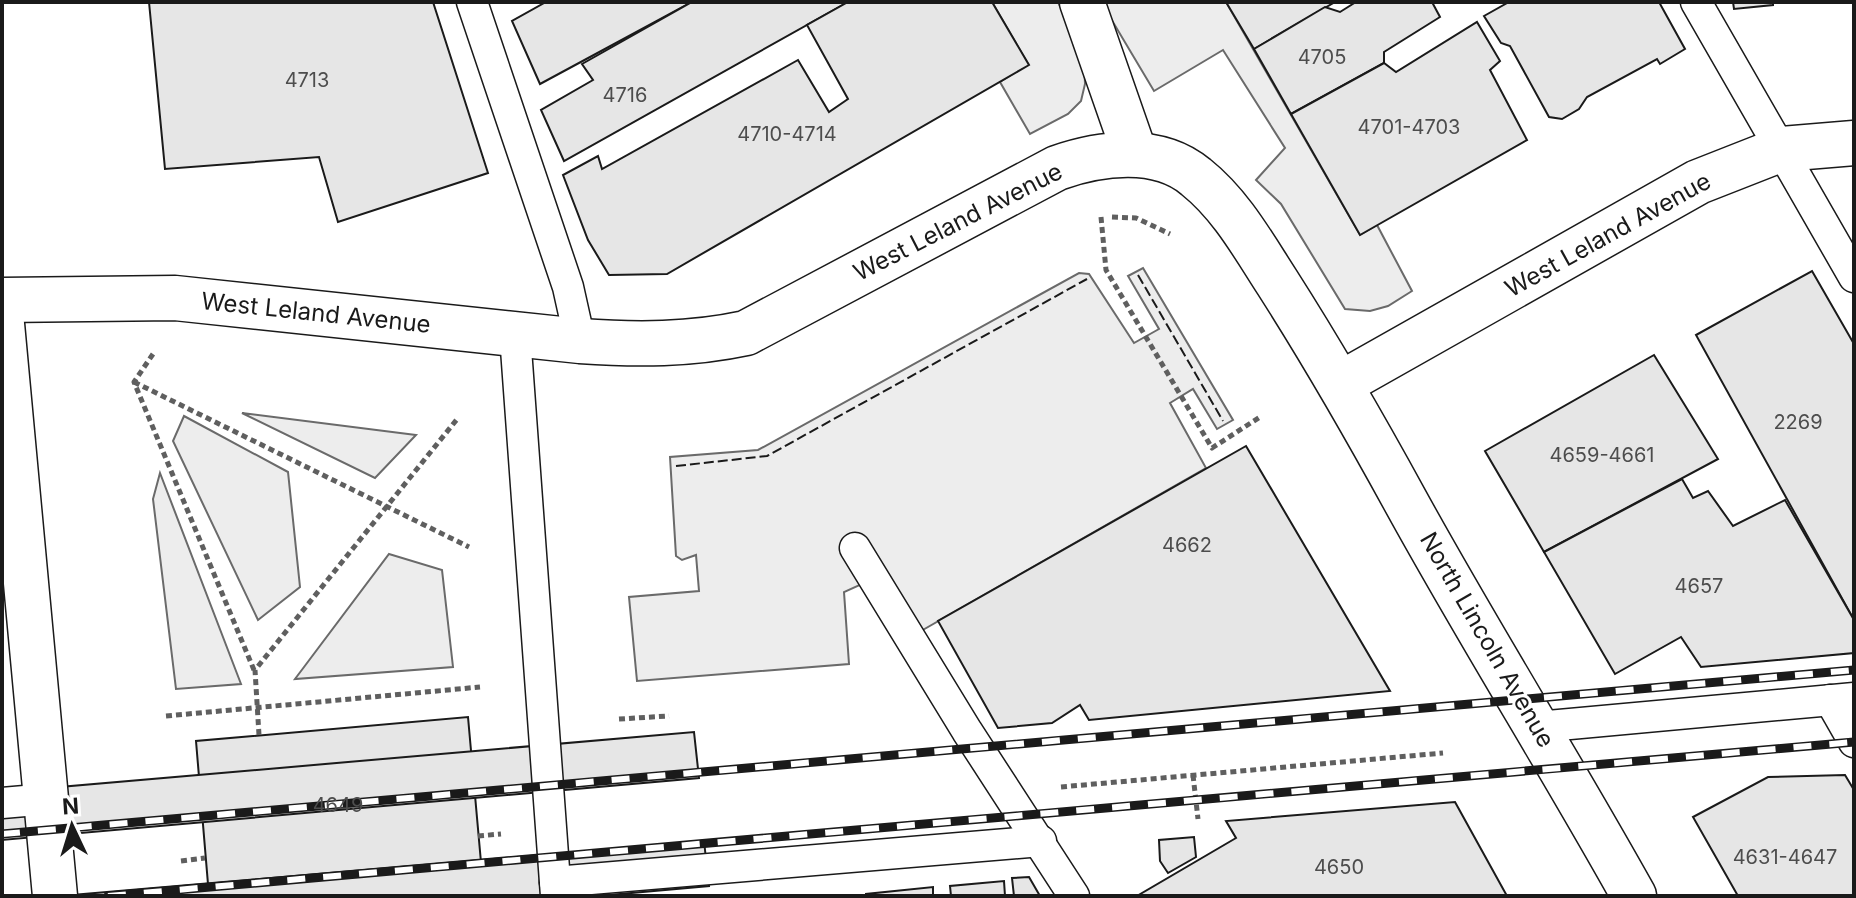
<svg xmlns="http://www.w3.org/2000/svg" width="1856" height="898" font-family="Inter,sans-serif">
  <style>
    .built { fill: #ededed; stroke: #6a6a6a; stroke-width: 2 }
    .building { fill: #e6e6e6; stroke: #1a1a1a; stroke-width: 2 }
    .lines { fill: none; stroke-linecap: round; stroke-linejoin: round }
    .service-casing { stroke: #1a1a1a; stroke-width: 33 }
    .minor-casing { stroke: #1a1a1a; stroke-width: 47 }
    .secondary-casing { stroke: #1a1a1a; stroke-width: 47 }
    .path { stroke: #5f5f5f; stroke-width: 5; stroke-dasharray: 6 4; stroke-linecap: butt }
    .service { stroke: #fff; stroke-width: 30 }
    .minor { stroke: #fff; stroke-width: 44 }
    .secondary { stroke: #fff; stroke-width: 44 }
    .rail-casing { stroke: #1a1a1a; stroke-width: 9 }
    .rail { stroke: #fff; stroke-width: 6; stroke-dasharray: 18; stroke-linecap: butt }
    .fence { stroke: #1a1a1a; stroke-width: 2; stroke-dasharray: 10 4; stroke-linecap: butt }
    .labels { text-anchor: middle; stroke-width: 6; stroke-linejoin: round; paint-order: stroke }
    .number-label { font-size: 20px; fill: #4d4d4d }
    .street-label { font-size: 24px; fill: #1a1a1a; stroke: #fff }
  </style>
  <rect width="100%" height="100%" fill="#fff"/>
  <!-- built -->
  <g class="built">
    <polygon points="992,2 1058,2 1084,58 1085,84 1081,101 1068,114 1030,134 1000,82 1028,64"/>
    <polygon points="1101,2 1226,2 1360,235 1377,225 1412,291 1388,306 1370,311 1345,309 1281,204 1256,180 1285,148 1223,50 1154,91"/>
    <polygon points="1143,268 1233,420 1217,429 1193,389 1170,403 1206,468 921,631 886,573 844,592 849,664 637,681 629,597 699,591 696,555 682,560 676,556 670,457 758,450 1079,273 1089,274 1134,343 1159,329 1128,276"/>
    <polygon points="242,413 416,435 375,478"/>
    <polygon points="184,416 288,472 300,587 258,620 173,441"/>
    <polygon points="160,473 241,684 176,689 153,499"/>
    <polygon points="389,554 442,570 453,667 295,679"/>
  </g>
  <!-- building -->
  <g class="building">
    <polygon points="149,2 433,2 488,173 338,222 319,157 165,169"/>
    <polygon points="546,2 692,2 540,84 512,21"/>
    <polygon points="692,2 848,2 564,161 541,110 593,80 582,64"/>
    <polygon points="848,2 992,2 1029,65 667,274 609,275 588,240 563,175 598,156 602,169 798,60 829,112 848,99 807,25"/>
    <polygon points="1226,2 1335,2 1254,49"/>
    <polygon points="1356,2 1432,2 1440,17 1384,52 1384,63 1291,114 1254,49 1325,7 1340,12"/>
    <polygon points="1509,2 1659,2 1685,49 1660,64 1657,59 1587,97 1579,109 1562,119 1549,117 1510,46 1501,43 1484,16"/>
    <polygon points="1733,2 1773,2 1773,5 1734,9"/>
    <polygon points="1477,22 1500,61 1490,70 1527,140 1360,235 1291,114 1384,63 1396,72"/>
    <polygon points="1812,271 1854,344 1854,620 1696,335"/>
    <polygon points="1654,355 1718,459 1544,552 1485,451"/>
    <polygon points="1246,446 1390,691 1089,720 1080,705 1052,723 998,728 938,621"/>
    <polygon points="1682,479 1693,498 1708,491 1733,526 1785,500 1854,620 1854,653 1701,667 1681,637 1615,674 1544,552"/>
    <polygon points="468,717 484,896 209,896 196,741"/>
    <polygon points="694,732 699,778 2,840 2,792"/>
    <polygon points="1845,775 1854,790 1854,896 1738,896 1693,817 1768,777"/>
    <polygon points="1455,802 1507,896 1137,896 1236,838 1226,821"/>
    <polygon points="1194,837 1196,857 1168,873 1160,861 1159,840"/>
    <polygon points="704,841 709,886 598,896 60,896"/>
    <polygon points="1029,877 1040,896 1014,896 1012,878"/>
    <polygon points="1004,881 1005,896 951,896 950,886"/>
    <polygon points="933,887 933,896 866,896 866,894"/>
  </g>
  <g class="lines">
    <defs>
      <g id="service">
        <polyline points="472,2 568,287 580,341"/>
        <polyline points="1696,2 1854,277"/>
        <polyline points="515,335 556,896"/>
        <polyline points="855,548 967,731 1074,896"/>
        <polyline points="1830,700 1854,742"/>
        <polyline points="1537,727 1854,698"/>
        <polyline points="2,803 48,799"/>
        <polyline points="555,882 1041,841"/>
      </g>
      <g id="minor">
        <polyline points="1082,2 1135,154"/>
        <polyline points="1342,383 1698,182 1782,149 1854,143"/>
      </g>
      <g id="secondary">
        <path d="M2,300L175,298L580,341C637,345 690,345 746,333L1057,168C1100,153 1158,145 1196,177C1231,205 1253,245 1277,282C1323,354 1365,427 1406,502C1479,635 1560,763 1634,896"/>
        <polyline points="2,324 55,896"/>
      </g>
    </defs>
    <!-- service casing -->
    <use href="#service" class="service-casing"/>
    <!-- minor casing -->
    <use href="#minor" class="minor-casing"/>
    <!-- secondary casing -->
    <use href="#secondary" class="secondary-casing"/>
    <!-- path -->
    <g class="path">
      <polyline points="1101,217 1106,270 1212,448 1260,417"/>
      <polyline points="1112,217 1136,218 1170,234"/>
      <polyline points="153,354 134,382 254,670"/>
      <polyline points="134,382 469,547"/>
      <polyline points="166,716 480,687"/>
      <polyline points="619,719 669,716"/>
      <polyline points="259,735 255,670 458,418"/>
      <polyline points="1193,775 1198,819"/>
      <polyline points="1061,787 1443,753"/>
      <polyline points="478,836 501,834"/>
      <polyline points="181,861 205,858"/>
    </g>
    <!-- service -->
    <use href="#service" class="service"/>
    <!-- minor -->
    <use href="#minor" class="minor"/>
    <!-- secondary -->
    <use href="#secondary" class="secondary"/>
    <defs>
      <g id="rail">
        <polyline points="2,834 1854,670"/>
        <polyline points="108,896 1854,742"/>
      </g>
    </defs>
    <!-- rail casing -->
    <use href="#rail" class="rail-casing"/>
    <!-- rail -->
    <use href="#rail" class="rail"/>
    <!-- fence -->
    <g class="fence">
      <polyline points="1138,275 1223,421"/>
      <polyline points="676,466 767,456 1087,279"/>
    </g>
  </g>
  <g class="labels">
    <!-- number labels -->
    <g class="number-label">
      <text x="1322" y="64">4705</text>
      <text x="307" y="87">4713</text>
      <text x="625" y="102">4716</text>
      <text x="1409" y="134">4701-4703</text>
      <text x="787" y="141">4710-4714</text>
      <text x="1798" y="429">2269</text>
      <text x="1602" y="462">4659-4661</text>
      <text x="1187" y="552">4662</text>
      <text x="1699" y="593">4657</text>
      <text x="338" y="812">4649</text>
      <text x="1785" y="864">4631-4647</text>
      <text x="1339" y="874">4650</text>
    </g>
    <!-- street labels -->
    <g class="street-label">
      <text transform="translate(958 222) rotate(-27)" y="8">West Leland Avenue</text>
      <text transform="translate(1608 235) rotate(-29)" y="8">West Leland Avenue</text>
      <text transform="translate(316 313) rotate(6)" y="8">West Leland Avenue</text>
      <text transform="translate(1487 640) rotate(60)" y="8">North Lincoln Avenue</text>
    </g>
  </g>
  <!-- border -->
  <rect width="1856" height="898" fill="none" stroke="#1a1a1a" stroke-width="8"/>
  <!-- north arrow -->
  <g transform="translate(72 826) rotate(356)" stroke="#ffffff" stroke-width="6" paint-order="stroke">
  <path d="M0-6L14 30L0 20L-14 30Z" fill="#1a1a1a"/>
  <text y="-12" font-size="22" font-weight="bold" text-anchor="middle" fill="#1a1a1a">N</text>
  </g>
</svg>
